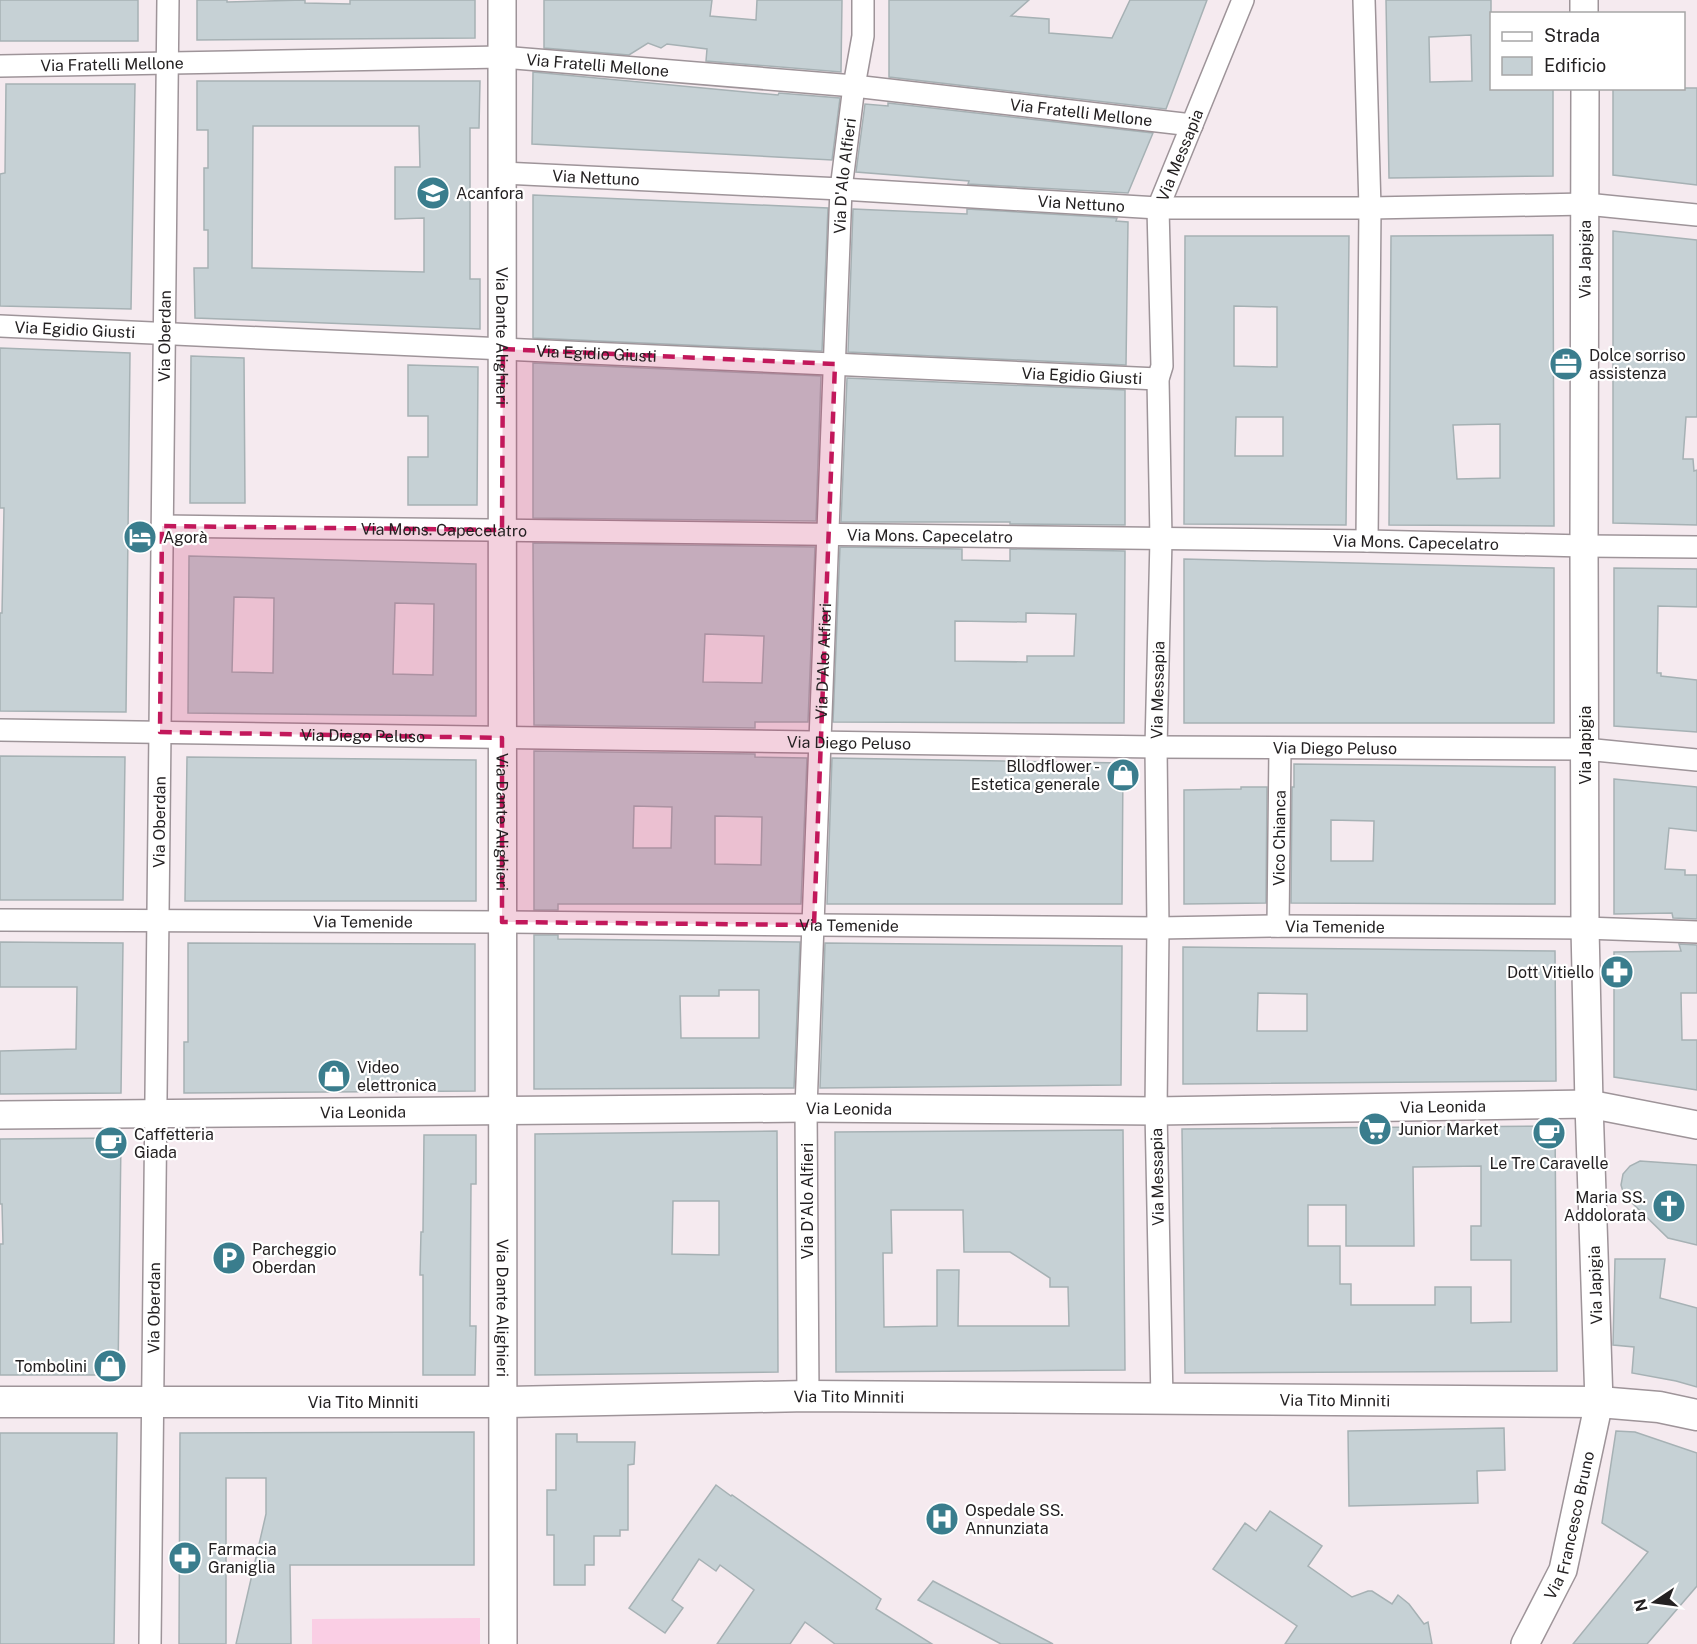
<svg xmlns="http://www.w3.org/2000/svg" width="1697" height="1644" font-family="'Public Sans',sans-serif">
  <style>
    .green { fill: #facee4 }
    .building { fill: #c6d1d5; stroke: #a6b1b4; stroke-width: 1.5; fill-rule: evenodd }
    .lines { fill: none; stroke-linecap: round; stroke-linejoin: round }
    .minor-casing { stroke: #9e9499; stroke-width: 24 }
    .tertiary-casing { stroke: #9e9499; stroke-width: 30 }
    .secondary-casing { stroke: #9e9499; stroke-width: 33 }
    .minor { stroke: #fff; stroke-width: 21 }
    .tertiary { stroke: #fff; stroke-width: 27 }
    .secondary { stroke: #fff; stroke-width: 30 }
    .marked { fill: #c2185b; fill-opacity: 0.2; stroke: #c2185b; stroke-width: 4.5; stroke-dasharray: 12 8; stroke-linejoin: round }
    .labels { text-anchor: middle; stroke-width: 4.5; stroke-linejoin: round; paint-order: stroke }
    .street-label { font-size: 16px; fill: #242122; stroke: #fff }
    .poi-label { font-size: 16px; fill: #242122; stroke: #fff; text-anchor: start }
  </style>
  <rect width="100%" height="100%" fill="#f5eaef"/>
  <!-- green -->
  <polygon class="green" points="480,1618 480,1644 312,1644 312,1619"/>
  <!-- building -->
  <g class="building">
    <rect x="0" y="0" width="138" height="41"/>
    <polygon points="197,0 227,0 227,2 305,0 305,3 350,4 350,0 475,0 475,38 197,40"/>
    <polygon points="544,0 712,0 710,16 756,20 757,0 842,0 841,72 706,61 707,49 667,44 661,48 648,43 629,55 544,48"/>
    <polygon points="889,0 1029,0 1011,16 1049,19 1049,33 1112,38 1130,0 1207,0 1166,109 889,77"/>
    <path d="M1386,0H1491V88H1553V176L1389,178ZM1471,35L1472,81L1430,82L1429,37Z"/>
    <polygon points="533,72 778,95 779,93 840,98 832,160 532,144"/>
    <path d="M197,81H480L479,128H470V279H480V329L195,318L194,268H208V230H204V168H208V130H197ZM253,126H419L420,167H395V219L424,218V272L252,268Z"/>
    <polygon points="6,84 135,84 131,309 0,306 0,174 5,173"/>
    <polygon points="1613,88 1697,88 1697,185 1613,175"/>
    <polygon points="888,103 1153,133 1128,193 968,184 969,181 856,172 865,104 888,106"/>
    <polygon points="533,195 828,208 822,351 533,338"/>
    <polygon points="853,209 967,214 967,209 1117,218 1116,221 1128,222 1126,365 848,352"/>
    <polygon points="1613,231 1697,240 1697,417 1686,417 1683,459 1693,459 1694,471 1697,470 1697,525 1613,523"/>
    <path d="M1553,235L1554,526L1389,525L1391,236ZM1500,424V478L1457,479L1453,425Z"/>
    <path d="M1185,236H1349L1346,525L1184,524ZM1234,306L1277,307V367L1234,366ZM1236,417H1283V456H1235Z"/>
    <polygon points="0,348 130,353 126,712 0,711 0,613 2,613 4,508 0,508"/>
    <polygon points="191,356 244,358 245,503 190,503"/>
    <polygon points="533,363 821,376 816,521 533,518"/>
    <polygon points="408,365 478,367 477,505 408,505 408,457 428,457 428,416 408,416"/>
    <polygon points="847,378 1125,390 1125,525 1010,524 1010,522 841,522"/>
    <path d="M533,543L815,547L808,722H755V728L534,725ZM705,634L764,636L762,683L703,682Z"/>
    <path d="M840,547L962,549V560L1010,561V549L1125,551L1124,723L833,722ZM1026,613L1076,614L1074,656H1027V662L955,661V621L1026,622Z"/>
    <path d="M189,556L476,564V716L188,713ZM234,597L274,598L273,673L232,672ZM395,603L434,604L433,675L393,674Z"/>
    <polygon points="1184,559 1554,568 1554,723 1184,723"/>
    <polygon points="1614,568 1697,569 1697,607 1658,606 1657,673 1661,673 1661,676 1697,680 1697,732 1614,726"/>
    <path d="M534,751L755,754V757L807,758L801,904H558V910H534ZM634,806L672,807L671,848H633ZM715,816L762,817L761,865L715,864Z"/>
    <polygon points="0,756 125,757 123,900 0,900"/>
    <polygon points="187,757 476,760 476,901 185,901"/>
    <polygon points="832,758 1123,763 1122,904 827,904"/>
    <path d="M1294,764L1555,767V904L1291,903L1292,787H1294ZM1331,820L1374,821L1373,861H1331Z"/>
    <polygon points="1614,779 1697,787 1697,831 1669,828 1665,869 1685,870 1685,875 1697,875 1697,919 1673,918 1672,913 1614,914"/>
    <polygon points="1241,787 1267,787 1266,903 1184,904 1184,790 1241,789"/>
    <path d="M534,935H558V939L800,942L794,1088L534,1089ZM719,990H759V1038H681L680,996H719Z"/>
    <polygon points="0,942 123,943 121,1093 0,1094 0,1051 76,1049 77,987 0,987"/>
    <polygon points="188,943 475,944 475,1091 184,1093 184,1042 188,1042"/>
    <polygon points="825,943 1122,946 1121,1085 820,1088"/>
    <polygon points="1679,944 1697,945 1697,993 1681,993 1682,1040 1697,1040 1697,1090 1614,1077 1614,952 1681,951"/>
    <path d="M1183,947L1555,951L1556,1081L1183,1084ZM1258,993L1307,994V1031H1257Z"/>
    <path d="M1555,1126L1557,1371L1185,1373L1182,1129ZM1481,1166V1226H1471V1260H1511V1322L1471,1323V1287H1435V1305H1351V1284H1340V1246H1308V1205H1346V1246H1414L1413,1167Z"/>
    <path d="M1123,1130L1125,1370L836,1372L835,1132ZM891,1210H963L964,1252H1010L1050,1278V1287H1068L1069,1326H958L959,1270H937V1326L884,1327L883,1253H892Z"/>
    <path d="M777,1131L778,1372L535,1375V1134ZM673,1201H719V1255L672,1254Z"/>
    <polygon points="424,1135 476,1135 476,1184 471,1184 470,1326 476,1326 475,1375 423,1375 423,1275 420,1275 421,1232 423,1232"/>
    <polygon points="121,1138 118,1375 0,1375 0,1244 3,1244 2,1204 0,1204 0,1139"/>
    <polygon points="1640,1161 1697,1165 1697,1245 1668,1238 1624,1195 1621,1185 1623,1174 1630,1166"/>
    <polygon points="1615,1259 1665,1259 1660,1298 1697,1308 1697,1387 1676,1381 1632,1373 1634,1347 1613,1345"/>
    <polygon points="1504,1428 1505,1470 1477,1471 1478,1503 1349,1506 1348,1431"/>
    <polygon points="1616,1431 1635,1432 1697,1453 1697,1586 1647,1644 1573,1644 1648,1552 1602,1523"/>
    <polygon points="474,1432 474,1565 290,1565 291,1644 236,1644 266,1514 266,1478 226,1478 226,1644 179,1644 180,1433"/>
    <polygon points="0,1433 117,1433 114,1644 0,1644"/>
    <polygon points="556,1434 577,1434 577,1442 635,1442 634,1464 628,1465 628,1530 620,1530 620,1536 594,1536 594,1565 585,1565 585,1585 554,1585 554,1535 547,1535 547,1490 556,1490"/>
    <polygon points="716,1485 731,1496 732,1495 881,1599 876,1609 932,1644 835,1644 805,1622 790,1644 717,1644 754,1590 720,1565 716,1571 699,1559 672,1600 683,1608 665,1633 629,1608"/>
    <polygon points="1270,1511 1322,1546 1308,1566 1352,1597 1368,1591 1372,1591 1392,1604 1398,1595 1409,1604 1424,1624 1428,1622 1432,1644 1285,1644 1297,1626 1213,1569 1245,1523 1256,1531"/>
    <polygon points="933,1581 1053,1644 1001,1644 918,1600"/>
  </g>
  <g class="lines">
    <defs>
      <g id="minor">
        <polyline points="1364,0 1370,208 1367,541"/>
        <path id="s1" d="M0,66L502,57L854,86L1192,125"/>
        <path id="s2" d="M502,173L841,189L1158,208H1370L1586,204L1697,215"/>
        <path id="s3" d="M0,326L1158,379"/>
        <path id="s4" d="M162,526L1367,541L1584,546L1697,547"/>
        <path id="s5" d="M0,730L1156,747L1585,749L1697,760"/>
        <path id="s6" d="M0,920L502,922L1158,928L1278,926L1585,928L1697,932"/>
        <path id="s7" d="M1278,926L1280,748"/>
        <path id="s8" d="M808,1396L806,1108L841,189L854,86L863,36V0"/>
        <path id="s9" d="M1162,1400L1156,1111L1158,928L1156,747L1161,539L1158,379L1162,366L1158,208L1243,0"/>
        <path id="s10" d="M150,1644L168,0"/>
      </g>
      <g id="tertiary">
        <path id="s11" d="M502,0L503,1644"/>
        <polyline points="1584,0 1584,14"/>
        <path id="s12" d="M0,1115L806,1108L1156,1111L1589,1104L1697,1125"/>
        <path id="s13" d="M1525,1644L1563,1570L1599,1402L1589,1104L1585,928L1584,546L1585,88"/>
      </g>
      <g id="secondary">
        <path id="s14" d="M0,1402H504L808,1396L1599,1402L1659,1407L1697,1415"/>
      </g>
    </defs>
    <!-- minor casing -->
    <use href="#minor" class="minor-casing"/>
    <!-- tertiary casing -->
    <use href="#tertiary" class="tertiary-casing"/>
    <!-- secondary casing -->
    <use href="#secondary" class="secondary-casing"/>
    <!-- minor -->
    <use href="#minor" class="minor"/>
    <!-- tertiary -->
    <use href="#tertiary" class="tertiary"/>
    <!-- secondary -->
    <use href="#secondary" class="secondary"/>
  </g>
  <!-- marked area -->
  <path class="marked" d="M503,349L835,364L814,925L502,922V738L160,732L162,526L502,530Z"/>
  <!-- icons -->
  <defs>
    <symbol id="school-disc" viewBox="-11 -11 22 22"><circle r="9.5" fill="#3a7d8d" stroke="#fff"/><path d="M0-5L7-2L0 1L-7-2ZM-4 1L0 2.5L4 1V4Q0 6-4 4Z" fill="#fff"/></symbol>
    <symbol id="office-disc" viewBox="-11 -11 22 22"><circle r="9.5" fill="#3a7d8d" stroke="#fff"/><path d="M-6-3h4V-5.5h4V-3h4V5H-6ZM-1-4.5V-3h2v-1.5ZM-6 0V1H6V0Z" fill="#fff"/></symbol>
    <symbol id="hotel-disc" viewBox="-11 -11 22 22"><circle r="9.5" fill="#3a7d8d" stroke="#fff"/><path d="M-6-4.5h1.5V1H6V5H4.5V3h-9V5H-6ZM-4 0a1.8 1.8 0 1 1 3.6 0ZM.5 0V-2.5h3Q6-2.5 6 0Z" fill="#fff"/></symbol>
    <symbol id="shop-disc" viewBox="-11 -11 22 22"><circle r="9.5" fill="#3a7d8d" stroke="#fff"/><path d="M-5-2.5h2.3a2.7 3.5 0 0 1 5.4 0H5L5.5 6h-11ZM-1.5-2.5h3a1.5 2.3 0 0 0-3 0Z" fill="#fff"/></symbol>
    <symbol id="pharmacy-disc" viewBox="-11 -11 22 22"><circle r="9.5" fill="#3a7d8d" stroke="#fff"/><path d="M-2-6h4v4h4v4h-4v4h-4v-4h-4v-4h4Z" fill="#fff"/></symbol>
    <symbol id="supermarket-disc" viewBox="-11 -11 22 22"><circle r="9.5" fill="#3a7d8d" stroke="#fff"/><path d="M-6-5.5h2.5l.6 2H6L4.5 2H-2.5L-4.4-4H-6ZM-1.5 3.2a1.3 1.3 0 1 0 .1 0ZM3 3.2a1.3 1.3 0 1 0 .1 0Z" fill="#fff"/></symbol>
    <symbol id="cafe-disc" viewBox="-11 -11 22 22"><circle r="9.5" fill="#3a7d8d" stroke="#fff"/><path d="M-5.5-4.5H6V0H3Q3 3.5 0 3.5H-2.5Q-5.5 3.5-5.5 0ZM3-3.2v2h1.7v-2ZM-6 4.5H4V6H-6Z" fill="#fff"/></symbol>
    <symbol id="church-disc" viewBox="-11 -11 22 22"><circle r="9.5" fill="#3a7d8d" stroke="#fff"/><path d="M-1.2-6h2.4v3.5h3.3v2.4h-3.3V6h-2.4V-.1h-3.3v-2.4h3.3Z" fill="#fff"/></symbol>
    <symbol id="parking-disc" viewBox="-11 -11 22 22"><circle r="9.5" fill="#3a7d8d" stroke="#fff"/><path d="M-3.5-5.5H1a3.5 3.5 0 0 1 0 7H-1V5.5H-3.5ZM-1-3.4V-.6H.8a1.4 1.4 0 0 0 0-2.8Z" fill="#fff"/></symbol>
    <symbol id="hospital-disc" viewBox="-11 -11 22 22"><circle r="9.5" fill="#3a7d8d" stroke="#fff"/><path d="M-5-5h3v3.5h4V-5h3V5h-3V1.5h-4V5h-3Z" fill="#fff"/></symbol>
  </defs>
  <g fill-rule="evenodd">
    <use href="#school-disc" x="414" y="174" width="38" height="38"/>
    <use href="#office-disc" x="1547" y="345" width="38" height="38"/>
    <use href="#hotel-disc" x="121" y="518" width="38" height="38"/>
    <use href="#shop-disc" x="1104" y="756" width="38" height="38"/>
    <use href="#pharmacy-disc" x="1598" y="953" width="38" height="38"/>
    <use href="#shop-disc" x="315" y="1057" width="38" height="38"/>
    <use href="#supermarket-disc" x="1356" y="1110" width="38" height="38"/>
    <use href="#cafe-disc" x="1530" y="1114" width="38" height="38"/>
    <use href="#cafe-disc" x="92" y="1124" width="38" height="38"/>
    <use href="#church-disc" x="1650" y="1187" width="38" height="38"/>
    <use href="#parking-disc" x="210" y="1239" width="38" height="38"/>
    <use href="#shop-disc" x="91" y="1347" width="38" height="38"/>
    <use href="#hospital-disc" x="923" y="1500" width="38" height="38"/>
    <use href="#pharmacy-disc" x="166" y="1539" width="38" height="38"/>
  </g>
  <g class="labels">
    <!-- street labels -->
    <g class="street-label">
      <text dy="6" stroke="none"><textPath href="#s1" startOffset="112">Via Fratelli Mellone</textPath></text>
      <text dy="6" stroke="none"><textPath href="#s1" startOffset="598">Via Fratelli Mellone</textPath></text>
      <text dy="6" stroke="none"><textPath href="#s1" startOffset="1084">Via Fratelli Mellone</textPath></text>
      <text dy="6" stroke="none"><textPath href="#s9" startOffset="1250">Via Messapia</textPath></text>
      <text dy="6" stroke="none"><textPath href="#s8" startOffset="1221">Via D'Alo Alfieri</textPath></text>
      <text dy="6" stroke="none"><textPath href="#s2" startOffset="94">Via Nettuno</textPath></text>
      <text dy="6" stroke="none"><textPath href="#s2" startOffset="580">Via Nettuno</textPath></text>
      <text dy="6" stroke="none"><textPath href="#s13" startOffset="1398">Via Japigia</textPath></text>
      <text dy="6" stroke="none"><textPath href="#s3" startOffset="75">Via Egidio Giusti</textPath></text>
      <text dy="6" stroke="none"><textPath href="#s10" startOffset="1308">Via Oberdan</textPath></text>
      <text dy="6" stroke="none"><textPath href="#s11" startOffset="336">Via Dante Alighieri</textPath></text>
      <text dy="6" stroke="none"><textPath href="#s3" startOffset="597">Via Egidio Giusti</textPath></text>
      <text dy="6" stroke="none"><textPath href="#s3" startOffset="1083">Via Egidio Giusti</textPath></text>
      <text dy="6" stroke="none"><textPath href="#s4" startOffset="282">Via Mons. Capecelatro</textPath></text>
      <text dy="6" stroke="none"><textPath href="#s4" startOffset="768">Via Mons. Capecelatro</textPath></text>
      <text dy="6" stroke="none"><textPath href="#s4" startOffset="1254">Via Mons. Capecelatro</textPath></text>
      <text dy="6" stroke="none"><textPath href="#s8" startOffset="735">Via D'Alo Alfieri</textPath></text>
      <text dy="6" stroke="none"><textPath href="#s9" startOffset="710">Via Messapia</textPath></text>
      <text dy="6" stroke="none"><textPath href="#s5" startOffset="363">Via Diego Peluso</textPath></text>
      <text dy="6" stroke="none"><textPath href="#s5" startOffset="849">Via Diego Peluso</textPath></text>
      <text transform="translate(1585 745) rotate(-90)" y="6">Via Japigia</text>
      <text dy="6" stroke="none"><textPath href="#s5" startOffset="1335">Via Diego Peluso</textPath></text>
      <text dy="6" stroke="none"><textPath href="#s10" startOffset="822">Via Oberdan</textPath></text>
      <text dy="6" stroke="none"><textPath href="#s11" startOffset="822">Via Dante Alighieri</textPath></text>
      <text dy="6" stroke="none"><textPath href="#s7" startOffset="88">Vico Chianca</textPath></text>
      <text dy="6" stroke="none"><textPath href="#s6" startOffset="363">Via Temenide</textPath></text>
      <text dy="6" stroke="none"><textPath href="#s6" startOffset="849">Via Temenide</textPath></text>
      <text dy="6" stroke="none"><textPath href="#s6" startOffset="1335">Via Temenide</textPath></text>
      <text dy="6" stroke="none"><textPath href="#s12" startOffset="1443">Via Leonida</textPath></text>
      <text dy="6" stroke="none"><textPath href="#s12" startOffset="849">Via Leonida</textPath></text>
      <text dy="6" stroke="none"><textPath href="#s12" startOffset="363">Via Leonida</textPath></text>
      <text transform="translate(1157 1177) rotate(-91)" y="6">Via Messapia</text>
      <text transform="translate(807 1201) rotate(-90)" y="6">Via D'Alo Alfieri</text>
      <text transform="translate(1595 1285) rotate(-92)" y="6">Via Japigia</text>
      <text dy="6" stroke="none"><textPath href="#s10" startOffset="336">Via Oberdan</textPath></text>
      <text dy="6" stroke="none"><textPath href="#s11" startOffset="1308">Via Dante Alighieri</textPath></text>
      <text dy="6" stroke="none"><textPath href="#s14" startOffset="849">Via Tito Minniti</textPath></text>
      <text dy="6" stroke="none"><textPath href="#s14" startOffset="1335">Via Tito Minniti</textPath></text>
      <text dy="6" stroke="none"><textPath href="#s14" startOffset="363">Via Tito Minniti</textPath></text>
      <text dy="6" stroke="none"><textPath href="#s13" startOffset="128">Via Francesco Bruno</textPath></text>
    </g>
    <!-- poi labels -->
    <g class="poi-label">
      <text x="456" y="199">Acanfora</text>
      <text x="1589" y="361">Dolce sorriso<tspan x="1589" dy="18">assistenza</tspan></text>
      <text x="163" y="543">Agorà</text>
      <text x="1100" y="772" text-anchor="end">Bllodflower -<tspan x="1100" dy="18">Estetica generale</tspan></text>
      <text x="1594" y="978" text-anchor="end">Dott Vitiello</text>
      <text x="357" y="1073">Video<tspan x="357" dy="18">elettronica</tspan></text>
      <text x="1398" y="1135">Junior Market</text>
      <text x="134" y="1140">Caffetteria<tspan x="134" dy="18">Giada</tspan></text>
      <text x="1549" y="1169" text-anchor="middle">Le Tre Caravelle</text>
      <text x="1646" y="1203" text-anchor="end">Maria SS.<tspan x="1646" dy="18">Addolorata</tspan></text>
      <text x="252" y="1255">Parcheggio<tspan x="252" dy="18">Oberdan</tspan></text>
      <text x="87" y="1372" text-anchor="end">Tombolini</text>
      <text x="965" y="1516">Ospedale SS.<tspan x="965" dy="18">Annunziata</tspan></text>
      <text x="208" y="1555">Farmacia<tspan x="208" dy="18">Graniglia</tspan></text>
    </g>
  </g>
  <!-- legend -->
  <rect x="1490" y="12" width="195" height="78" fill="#ffffff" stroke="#a7a6a7" stroke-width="1.5"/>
  <rect x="1502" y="32" width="30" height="9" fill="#ffffff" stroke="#a7a6a7" stroke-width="1.5"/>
  <text x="1544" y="42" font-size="18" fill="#242122">Strada</text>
  <rect x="1502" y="57" width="30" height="18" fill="#c6d1d5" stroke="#a7a6a7" stroke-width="1.5"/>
  <text x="1544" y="72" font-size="18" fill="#242122">Edificio</text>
  <!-- north arrow -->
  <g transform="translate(1655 1602) rotate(257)" stroke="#ffffff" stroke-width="4.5" paint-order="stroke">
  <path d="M0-4.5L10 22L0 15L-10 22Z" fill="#242122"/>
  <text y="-9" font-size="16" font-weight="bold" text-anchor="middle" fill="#242122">N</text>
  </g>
</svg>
